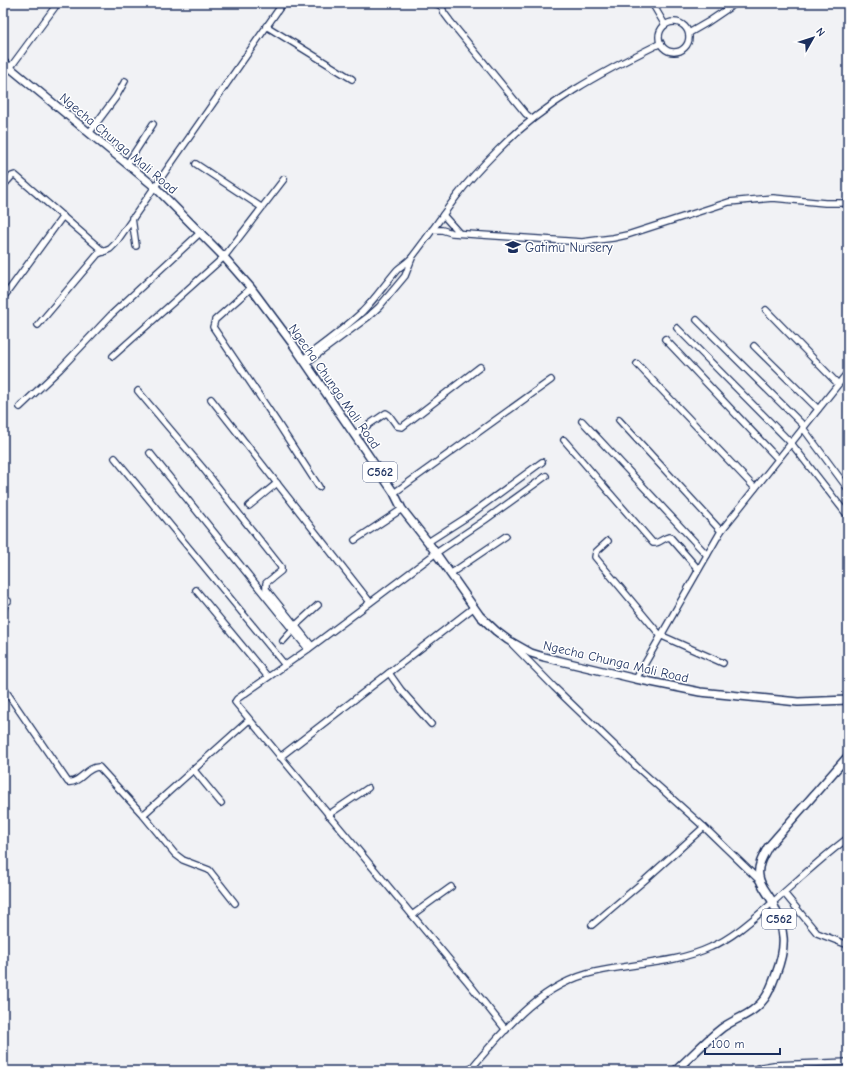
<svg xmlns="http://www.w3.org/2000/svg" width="851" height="1074" font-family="'Comic Neue',sans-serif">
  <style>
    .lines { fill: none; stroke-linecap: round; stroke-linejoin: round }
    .minor-casing { stroke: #1b2f5e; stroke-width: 8 }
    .major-casing { stroke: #1b2f5e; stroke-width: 10 }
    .minor { stroke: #fff; stroke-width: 5.5 }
    .major { stroke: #fff; stroke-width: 7 }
    .labels { text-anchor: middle; stroke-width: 3; stroke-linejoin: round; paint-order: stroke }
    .shield { fill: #fff; stroke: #5f6d8e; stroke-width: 1 }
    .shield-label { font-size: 12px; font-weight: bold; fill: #1b2f5e }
    .street-label { font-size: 13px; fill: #1b2f5e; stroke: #fff }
    .poi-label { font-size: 13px; fill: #1b2f5e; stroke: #fff; text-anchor: start }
  </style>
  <rect width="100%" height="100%" fill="#f1f2f5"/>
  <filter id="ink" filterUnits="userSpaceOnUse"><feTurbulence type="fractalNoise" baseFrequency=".025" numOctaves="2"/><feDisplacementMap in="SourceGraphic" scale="8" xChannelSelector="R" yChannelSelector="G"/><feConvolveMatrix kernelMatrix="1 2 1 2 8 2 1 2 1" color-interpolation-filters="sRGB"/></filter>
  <g filter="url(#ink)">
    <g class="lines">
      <defs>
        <g id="minor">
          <polyline points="434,3 439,5 445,3"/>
          <polyline points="652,3 665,25"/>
          <polyline points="441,4 444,13 450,21 526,114 532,119"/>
          <circle cx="674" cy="37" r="15"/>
          <polyline points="266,26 352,79"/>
          <polyline points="689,33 708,22 736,3"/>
          <polyline points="10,68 55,7"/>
          <polyline points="89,133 116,97 125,81"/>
          <polyline points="127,164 153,124"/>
          <polyline points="196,164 261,207"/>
          <polyline points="3,186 12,176 15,175 104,252"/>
          <polyline points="443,215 459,233"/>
          <polyline points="132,218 136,246"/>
          <polyline points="432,230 442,230 452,233 582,242 597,240 613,238 627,235 729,202 773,198 825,203 848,203"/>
          <polyline points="251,288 215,320 213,327 277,422 319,487"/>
          <polyline points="6,294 63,216"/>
          <polyline points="766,310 838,384"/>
          <polyline points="697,320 804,426"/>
          <polyline points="38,325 98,254 110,249 115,244 283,3"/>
          <polyline points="677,328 791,443 848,516"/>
          <polyline points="665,339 778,459"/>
          <polyline points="754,346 818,409"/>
          <polyline points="113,356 224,257 284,179"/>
          <path d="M303,359C323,344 344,329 362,312C375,299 385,284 397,270C402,265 409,262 413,256C428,237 441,217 456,197C468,181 483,165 498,150C544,103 602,72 661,43"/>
          <polyline points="306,363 368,317 379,307 405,276 412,258"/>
          <polyline points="637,364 755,488"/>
          <polyline points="138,391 202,467 281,567 281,571 266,583 266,589 311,645"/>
          <polyline points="211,399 370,602"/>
          <polyline points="20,407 60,369 111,315 201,232"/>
          <polyline points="619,420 721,531"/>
          <polyline points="582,421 707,555"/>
          <polyline points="803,428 848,489"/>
          <polyline points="355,434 386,413 389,415 397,426 402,427 480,367"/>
          <path d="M564,440L653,543C660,544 663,537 670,537L698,569"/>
          <polyline points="150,453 308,649"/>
          <polyline points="115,458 285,665"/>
          <polyline points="394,493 551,380"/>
          <polyline points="249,506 277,483"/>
          <polyline points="355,540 402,509"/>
          <polyline points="608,541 596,552 595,557 660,635 723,663"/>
          <polyline points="428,542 467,517 542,462"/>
          <polyline points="450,574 506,536"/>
          <polyline points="196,590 268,677"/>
          <polyline points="3,611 6,601 8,601"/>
          <polyline points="295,626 318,605"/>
          <polyline points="283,641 293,630"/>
          <polyline points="511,643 554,687 639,769 704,827 760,881"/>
          <polyline points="389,673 401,690 431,724"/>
          <polyline points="636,679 721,531 848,372"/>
          <path d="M3,687L68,782C80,784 87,766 99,767L143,815L249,720"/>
          <path d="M280,757C344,707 409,658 473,608"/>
          <polyline points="193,769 221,803"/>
          <polyline points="143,815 175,854 183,860 209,870 235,903"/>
          <polyline points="328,815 368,788"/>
          <polyline points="784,893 817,933 848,945"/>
          <polyline points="412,915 451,887"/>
          <polyline points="592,925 645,880 704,827"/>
          <polyline points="506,1030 467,981 235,702 237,699 307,650 436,553 485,520 546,476"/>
          <path d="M469,1071C504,1030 540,984 595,972C633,963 675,964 711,947C734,937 753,919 772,903C797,881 821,858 848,838"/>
          <polyline points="750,1071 762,1067 774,1065 848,1062"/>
        </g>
        <g id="major">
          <polyline points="3,62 155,187 224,257 251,288 292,343 394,493 402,509 428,542 480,616 496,631 508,640 531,653 544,657 636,679 700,692 798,702 848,700"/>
          <path d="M675,1071C691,1057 705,1041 722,1028C736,1018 754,1014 765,998C770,991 773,982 776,974C787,945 785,931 773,903C769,894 760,886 759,876C757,866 763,856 768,847L848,756"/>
        </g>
      </defs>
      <!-- minor casing -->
      <use href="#minor" class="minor-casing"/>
      <!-- major casing -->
      <use href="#major" class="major-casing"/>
      <!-- minor -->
      <use href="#minor" class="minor"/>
      <!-- major -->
      <use href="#major" class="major"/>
    </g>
  </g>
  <!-- icons -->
  <defs>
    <symbol id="school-bare" viewBox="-9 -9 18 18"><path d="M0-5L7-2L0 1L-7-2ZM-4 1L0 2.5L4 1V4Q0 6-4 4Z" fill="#1b2f5e" stroke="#fff" stroke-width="2.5" paint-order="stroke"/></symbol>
  </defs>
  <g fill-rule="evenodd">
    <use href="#school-bare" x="502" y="236" width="22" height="22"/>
  </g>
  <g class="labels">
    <!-- shield labels -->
    <g class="shield">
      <rect x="363" y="462" width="34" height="20" rx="3"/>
      <rect x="762" y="909" width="34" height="20" rx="3"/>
    </g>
    <g class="shield-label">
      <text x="380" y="476">C562</text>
      <text x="779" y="923">C562</text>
    </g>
    <!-- street labels -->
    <g class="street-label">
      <text transform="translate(119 143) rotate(40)" y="5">Ngecha Chunga Mali Road</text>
      <text transform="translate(335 386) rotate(55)" y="5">Ngecha Chunga Mali Road</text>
      <text transform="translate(616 661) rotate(13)" y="5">Ngecha Chunga Mali Road</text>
    </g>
    <!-- poi labels -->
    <g class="poi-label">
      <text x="525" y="252">Gatimu Nursery</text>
    </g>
  </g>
  <!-- margin -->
  <rect width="851" height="1074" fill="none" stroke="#fff" stroke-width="16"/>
  <rect x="8" y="8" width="835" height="1058" fill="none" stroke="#1b2f5e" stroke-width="1.5" filter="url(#ink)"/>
  <!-- north arrow -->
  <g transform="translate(813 38) rotate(51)" stroke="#ffffff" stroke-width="3" paint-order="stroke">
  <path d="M0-3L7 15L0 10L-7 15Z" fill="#1b2f5e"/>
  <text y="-6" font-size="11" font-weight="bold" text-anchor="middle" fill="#1b2f5e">N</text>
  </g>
  <!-- scale -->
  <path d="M705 1048v6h75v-6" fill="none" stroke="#1b2f5e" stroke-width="2"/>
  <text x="711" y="1048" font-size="12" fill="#1b2f5e" stroke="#ffffff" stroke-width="3" paint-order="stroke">100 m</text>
</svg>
